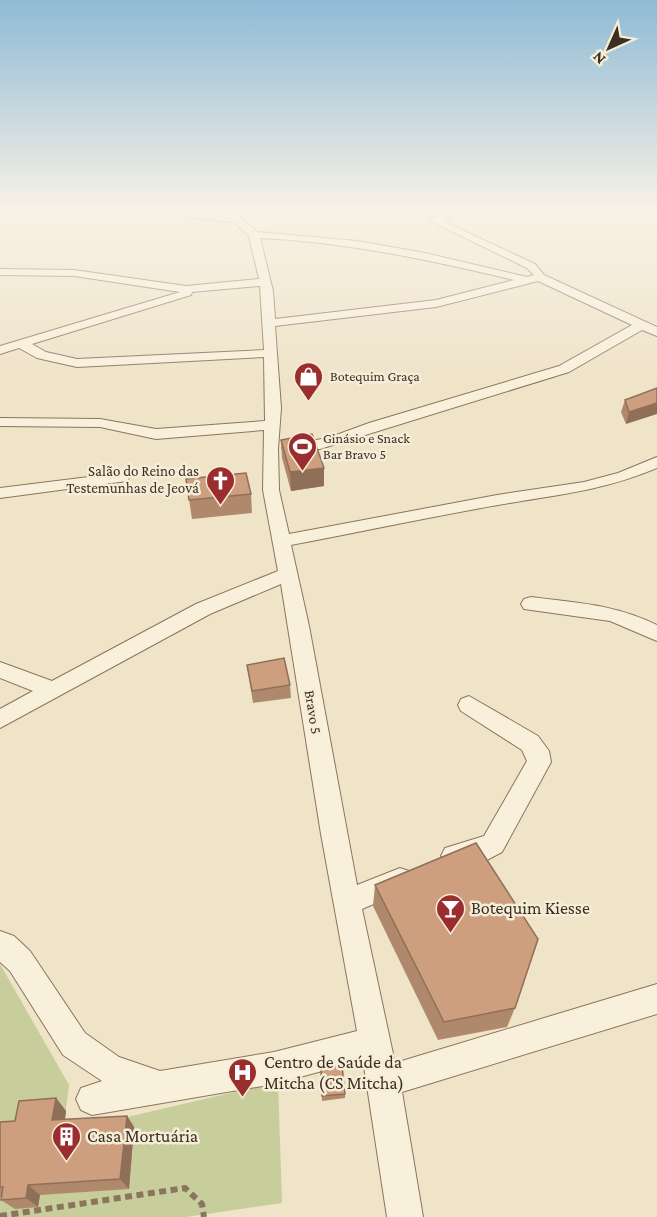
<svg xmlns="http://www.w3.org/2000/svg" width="657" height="1217" font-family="'Crimson Pro',serif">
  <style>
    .green { fill: #c8cd9c }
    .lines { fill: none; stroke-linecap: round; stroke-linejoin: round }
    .minor-casing { stroke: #8b755d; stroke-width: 2 }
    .path { stroke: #8b755d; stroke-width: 6; stroke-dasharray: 7 4.5; stroke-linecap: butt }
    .minor { fill: #f9f0dc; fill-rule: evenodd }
    .wall { fill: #b0896c }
    .shaded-wall { fill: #906f58 }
    .building { fill: #cd9f7e; stroke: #906f58; stroke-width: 1.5 }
    .labels { text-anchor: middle; stroke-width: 5; stroke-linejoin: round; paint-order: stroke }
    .far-poi-label { font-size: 14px; fill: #3c2e20; stroke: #f6edd8; text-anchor: start }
    .poi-label { font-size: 15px; fill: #3c2e20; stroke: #f6edd8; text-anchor: end }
    .street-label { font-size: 15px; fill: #3c2e20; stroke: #f6edd8 }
    .near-poi-label { font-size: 18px; fill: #3c2e20; stroke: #f6edd8; text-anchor: start }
  </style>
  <rect width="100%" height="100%" fill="#efe3c8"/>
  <!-- green -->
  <polygon class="green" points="0,964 69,1085 63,1132 278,1082 282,1203 186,1217 0,1217"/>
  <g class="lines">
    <defs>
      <g id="minor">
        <path d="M157,212H190L231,216L229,212H239L241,218L257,232L357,241L425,253L527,277L534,275L527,268L430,221L446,212H458L443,221L535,264L544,275L657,327V336L642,330L569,372L320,449L285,451L282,448L285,445L328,438L369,423L559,366L632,325L538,281L436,307L275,326L281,408L278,449L279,490L289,534L497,495L584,482L618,473L657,457V468C603,491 555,495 498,505C429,517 360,532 291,545L309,626L357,885L400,868L409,871L413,880L409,889L362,909L395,1063L657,984V1014L402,1092L423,1217H387L363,1060L274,1084L92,1115L81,1110L76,1099L81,1088L102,1081L63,1055L10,971L0,962V931L14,936L30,951L85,1033L119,1057L160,1071L274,1052L357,1031L321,834L281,584L210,614L0,728V709L33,691L0,678V662L52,681L196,604L278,571L263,490L264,430L156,439L100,427L0,426V418L100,419L156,429L265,421L264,357L77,367L37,358L19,348L0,354V346L180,292L74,276L0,275V269L74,270L186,286L259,279L249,236L234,222L162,215ZM260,238C346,242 430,260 514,280L436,300L275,319L273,291ZM260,286L264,350L77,359L46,352L32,344L191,295L192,292Z"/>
        <polygon points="121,473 129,478 127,481 0,498 0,488"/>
        <path d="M531,597C577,603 614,604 657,625V641L610,621L524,609L521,604L524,599Z"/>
        <polygon points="469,696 538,736 549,751 551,762 502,852 485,861 454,868 445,864 441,856 445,848 484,836 527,761 522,750 461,711 458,705 461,699"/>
      </g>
    </defs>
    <!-- minor casing -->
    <use href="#minor" class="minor-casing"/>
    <!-- path -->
    <polyline class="path" points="0,1216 185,1188 202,1204 204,1217"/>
    <!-- minor -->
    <use href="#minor" class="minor"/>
  </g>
  <!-- wall -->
  <g class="wall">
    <polygon points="657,388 626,424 621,412 625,400"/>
    <polygon points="281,440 324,468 324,486 291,491 282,458"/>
    <polygon points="186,479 251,494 252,513 192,519"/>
    <polygon points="247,665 290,685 291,698 253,703"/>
    <polygon points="375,885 515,1008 507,1027 438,1040 373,906"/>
    <polygon points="321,1069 345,1094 345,1098 322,1101"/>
    <polygon points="56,1098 66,1111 65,1120 127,1116 134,1127 129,1189 40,1195 38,1207 15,1209 1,1200 2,1197 0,1197 0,1122 15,1121"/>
  </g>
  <!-- shaded-wall -->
  <g class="shaded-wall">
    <polygon points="657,403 657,414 626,424 629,412"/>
    <polygon points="324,468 324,486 291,491 290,472"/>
    <polygon points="56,1098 66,1111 63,1132 52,1120"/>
    <polygon points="127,1116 134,1127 129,1189 120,1179"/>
    <polygon points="28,1185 40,1195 38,1207 26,1198"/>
  </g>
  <!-- building -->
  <g class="building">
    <polygon points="657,388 657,403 629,412 625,400"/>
    <polygon points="312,434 324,468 290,472 281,440"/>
    <polygon points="246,473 251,494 189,500 186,479"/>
    <polygon points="284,658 290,685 252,691 247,665"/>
    <polygon points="476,843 538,939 515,1008 444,1022 375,885"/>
    <polygon points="342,1065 345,1094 322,1096 321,1069"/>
    <polygon points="56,1098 52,1120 127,1116 120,1179 28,1185 26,1198 1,1200 3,1187 0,1187 0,1122 15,1121 19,1101"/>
  </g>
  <!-- sky -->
  <linearGradient id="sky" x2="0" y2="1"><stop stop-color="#8fbad6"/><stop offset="0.55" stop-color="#f8f2e6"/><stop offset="1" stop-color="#f8f2e6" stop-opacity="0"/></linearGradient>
  <rect width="657" height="382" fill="url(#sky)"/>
  <!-- icons -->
  <defs>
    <symbol id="shop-pin" viewBox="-11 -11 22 30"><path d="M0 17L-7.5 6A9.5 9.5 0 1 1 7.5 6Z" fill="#9a2d2e" stroke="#f6edd8"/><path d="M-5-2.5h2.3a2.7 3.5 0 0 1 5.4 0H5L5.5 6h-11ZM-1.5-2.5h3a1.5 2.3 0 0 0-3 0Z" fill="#fff"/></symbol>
    <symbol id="stadium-pin" viewBox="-11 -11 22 30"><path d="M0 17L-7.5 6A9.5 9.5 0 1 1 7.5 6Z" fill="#9a2d2e" stroke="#f6edd8"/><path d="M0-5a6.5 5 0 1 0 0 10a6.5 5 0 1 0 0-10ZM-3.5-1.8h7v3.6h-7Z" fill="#fff"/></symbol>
    <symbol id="church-pin" viewBox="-11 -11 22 30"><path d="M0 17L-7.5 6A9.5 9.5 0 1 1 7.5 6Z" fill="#9a2d2e" stroke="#f6edd8"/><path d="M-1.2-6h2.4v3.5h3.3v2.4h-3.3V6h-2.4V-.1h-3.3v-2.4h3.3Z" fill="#fff"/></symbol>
    <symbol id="bar-pin" viewBox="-11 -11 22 30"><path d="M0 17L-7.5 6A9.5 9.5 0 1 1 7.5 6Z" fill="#9a2d2e" stroke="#f6edd8"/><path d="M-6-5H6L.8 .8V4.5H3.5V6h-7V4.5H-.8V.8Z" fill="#fff"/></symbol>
    <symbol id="hospital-pin" viewBox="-11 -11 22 30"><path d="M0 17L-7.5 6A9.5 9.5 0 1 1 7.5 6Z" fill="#9a2d2e" stroke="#f6edd8"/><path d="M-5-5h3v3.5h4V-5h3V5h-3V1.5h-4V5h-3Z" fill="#fff"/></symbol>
    <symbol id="building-pin" viewBox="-11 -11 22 30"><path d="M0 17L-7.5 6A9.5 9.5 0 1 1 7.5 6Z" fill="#9a2d2e" stroke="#f6edd8"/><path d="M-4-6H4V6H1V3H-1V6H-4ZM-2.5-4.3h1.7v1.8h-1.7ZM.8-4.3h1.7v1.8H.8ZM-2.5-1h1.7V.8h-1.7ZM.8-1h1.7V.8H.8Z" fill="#fff"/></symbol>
  </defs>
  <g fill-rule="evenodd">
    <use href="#shop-pin" x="292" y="360" width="33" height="45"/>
    <use href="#stadium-pin" x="286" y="430" width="33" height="45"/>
    <use href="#church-pin" x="204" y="464" width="33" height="45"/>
    <use href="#bar-pin" x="434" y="892" width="33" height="45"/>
    <use href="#hospital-pin" x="226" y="1056" width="33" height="45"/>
    <use href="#building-pin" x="50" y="1120" width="33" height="45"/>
  </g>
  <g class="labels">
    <!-- far-poi labels -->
    <g class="far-poi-label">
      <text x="330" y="381">Botequim Graça</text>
      <text x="323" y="443">Ginásio e Snack<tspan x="323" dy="16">Bar Bravo 5</tspan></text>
    </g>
    <!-- poi labels -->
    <g class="poi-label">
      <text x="199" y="476">Salão do Reino das<tspan x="199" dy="17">Testemunhas de Jeová</tspan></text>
    </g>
    <!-- street labels -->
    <g class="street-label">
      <text transform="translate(313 712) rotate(81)" y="5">Bravo 5</text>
    </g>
    <!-- near-poi labels -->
    <g class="near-poi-label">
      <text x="471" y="914">Botequim Kiesse</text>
      <text x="264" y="1068">Centro de Saúde da<tspan x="264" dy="21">Mitcha (CS Mitcha)</tspan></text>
      <text x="87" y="1142">Casa Mortuária</text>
    </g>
  </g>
  <!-- north arrow -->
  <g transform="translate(609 48) rotate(225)" stroke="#f6edd8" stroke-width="4.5" paint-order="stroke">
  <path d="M0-4.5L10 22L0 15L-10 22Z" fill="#3c2e20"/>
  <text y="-9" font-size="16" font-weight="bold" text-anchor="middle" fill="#3c2e20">N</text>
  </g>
</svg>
